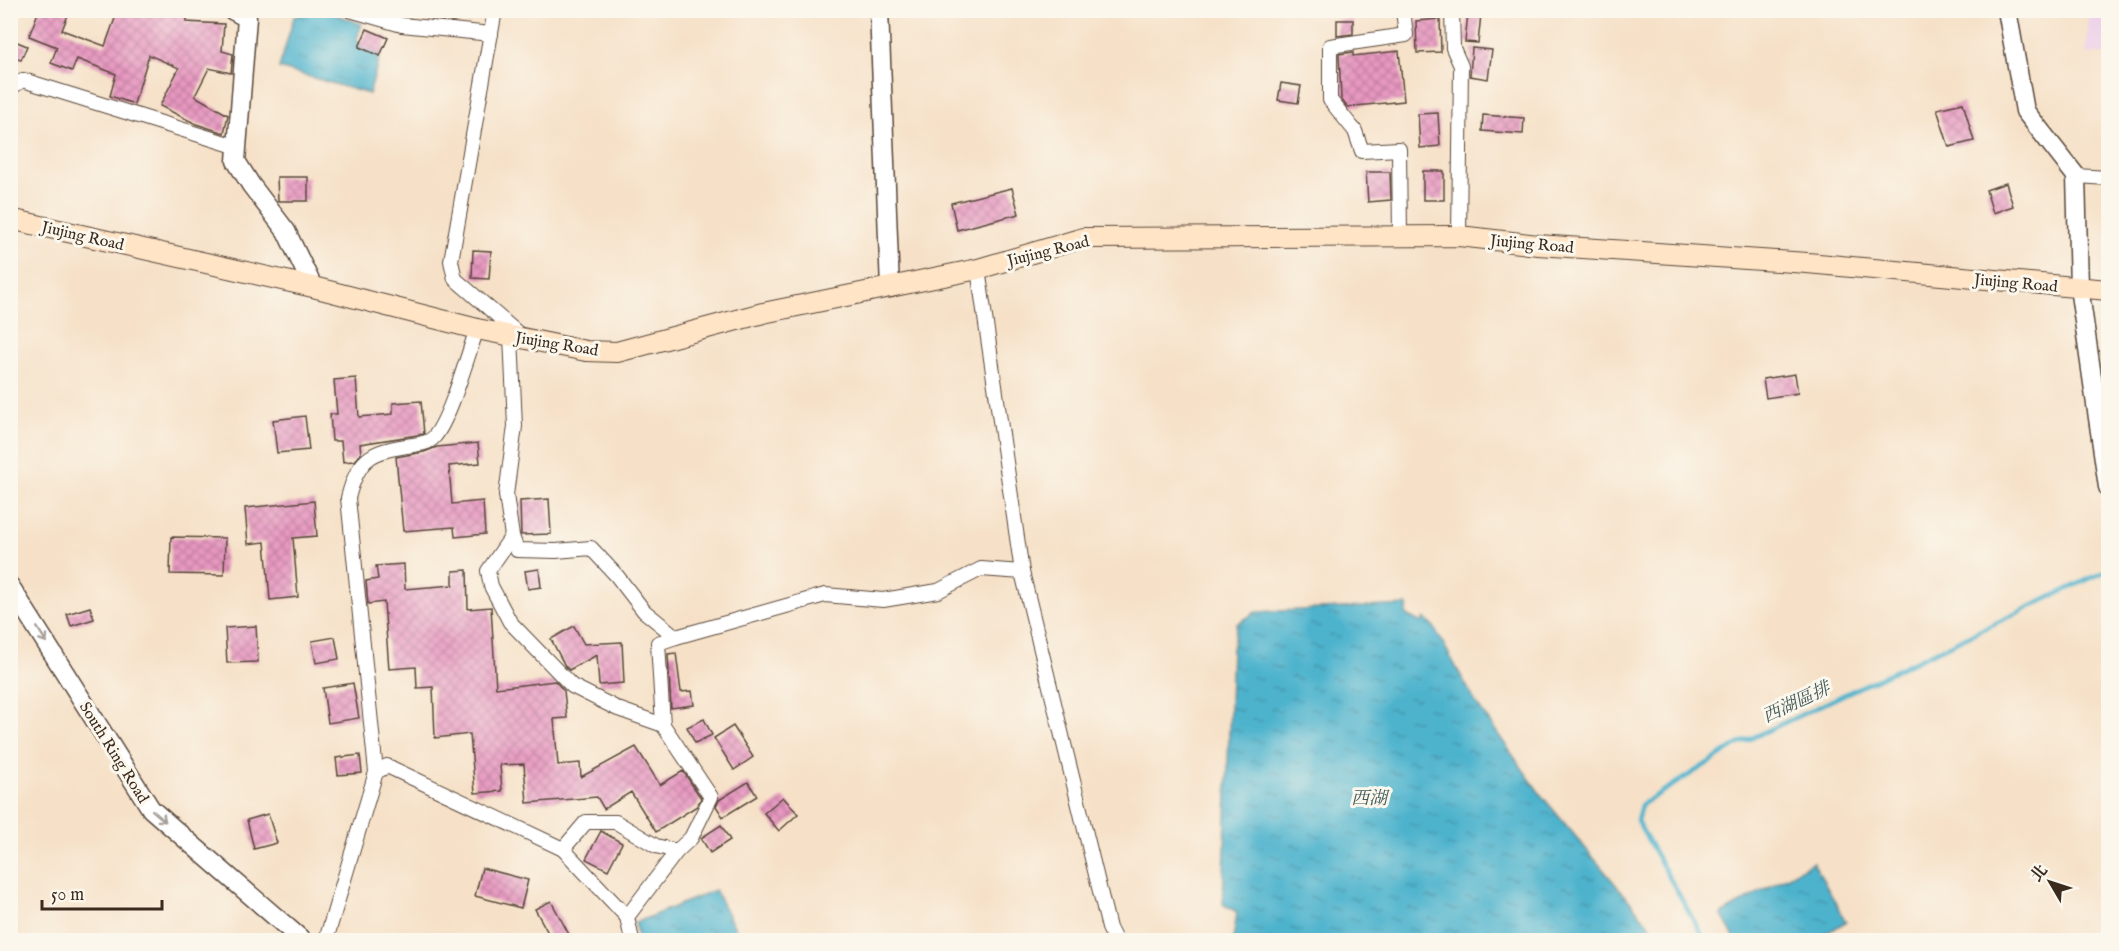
<svg xmlns="http://www.w3.org/2000/svg" width="2119" height="951" font-family="'IM FELL English','Noto Serif TC',serif">
  <style>
    .built { fill: #edd1e9 }
    .water { fill: url(#water-ripples); stroke: #446e76; stroke-width: 1.5 }
    .lines { fill: none; stroke-linecap: round; stroke-linejoin: round }
    .stream { stroke: #4eb3cd; stroke-width: 4.5 }
    .building { fill: url(#building-cross-hatch) }
    .minor-casing { stroke: #574538; stroke-width: 16 }
    .tertiary-casing { stroke: #574538; stroke-width: 21 }
    .secondary-casing { stroke: #574538; stroke-width: 22 }
    .minor { stroke: #fff; stroke-width: 14 }
    .tertiary { stroke: #fff; stroke-width: 18 }
    .secondary { stroke: #ffe4c6; stroke-width: 20 }
    .oneway { stroke: #a79f9a }
    .labels { text-anchor: middle; stroke-width: 6; stroke-linejoin: round; paint-order: stroke }
    .street-label { font-size: 16px; fill: #3b2a1e; stroke: #fbf7ec }
    .water-label { font-size: 18px; font-style: italic; fill: #425a5b; stroke: #fbf7ec }
  </style>
  <defs>
    <pattern id="water-ripples" width="26" height="14" patternUnits="userSpaceOnUse" patternTransform="scale(1.5)"><rect width="26" height="14" fill="#4eb3cd"/><path d="M2 4q2-2 4 0t4 0M15 11q2-2 4 0t4 0" fill="none" stroke="#4292a6"/></pattern>
    <pattern id="building-cross-hatch" width="8" height="8" patternUnits="userSpaceOnUse" patternTransform="scale(1.5)"><rect width="8" height="8" fill="#e898c1"/><path d="M0 0l8 8M0 8l8-8" fill="none" stroke="#bd7c9c"/></pattern>
  </defs>
  <rect width="100%" height="100%" fill="#fbf7ec"/>
  <filter id="ink" filterUnits="userSpaceOnUse"><feTurbulence type="fractalNoise" baseFrequency=".0167" numOctaves="2"/><feDisplacementMap in="SourceGraphic" scale="12" xChannelSelector="R" yChannelSelector="G"/><feConvolveMatrix kernelMatrix="1 2 1 2 8 2 1 2 1" color-interpolation-filters="sRGB"/></filter>
  <filter id="wash" filterUnits="userSpaceOnUse"><feTurbulence type="fractalNoise" baseFrequency=".008" numOctaves="4" result="noise"/><feDisplacementMap in="SourceGraphic" scale="24" xChannelSelector="R" yChannelSelector="G"/><feGaussianBlur stdDeviation="1.35" result="paint"/><feColorMatrix in="noise" values="0 0 0 0 0 0 0 0 0 0 0 0 0 0 0 0 0 1.4 0 .05"/><feComposite in="paint" operator="in"/></filter>
  <g filter="url(#wash)">
    <rect width="100%" height="100%" fill="#f6e1c8"/>
    <!-- built -->
    <polygon class="built" points="2092,11 2108,11 2108,55 2086,53 2089,17"/>
    <!-- water -->
    <g class="water">
      <polygon points="309,11 327,11 362,24 356,41 381,52 369,94 279,68 294,17"/>
      <polygon points="1408,605 1406,615 1422,623 1424,618 1434,627 1476,703 1541,795 1662,940 1233,940 1237,912 1223,904 1232,649 1237,624 1256,612"/>
      <polygon points="1813,862 1846,922 1814,940 1736,940 1721,914"/>
      <polygon points="715,890 741,940 638,940 635,923"/>
    </g>
    <g class="lines">
      <!-- stream -->
      <polyline class="stream" points="1705,940 1637,821 1641,805 1737,745 2108,570"/>
    </g>
    <g id="blocks">
      <!-- building -->
      <g class="building">
        <polygon points="39,10 70,10 62,30 105,46 118,10 191,10 186,22 224,24 222,51 233,54 231,73 209,68 195,96 228,115 224,133 196,124 160,106 179,68 149,55 134,104 110,96 116,74 77,59 72,71 51,63 57,47 29,36"/>
        <polygon points="1468,13 1481,14 1478,43 1465,42"/>
        <polygon points="1440,19 1441,52 1417,53 1416,21"/>
        <polygon points="1337,20 1353,20 1353,34 1337,36"/>
        <polygon points="367,29 388,38 380,56 359,47"/>
        <polygon points="10,39 27,46 21,60 10,56"/>
        <polygon points="1472,48 1492,50 1488,79 1470,76"/>
        <polygon points="1399,51 1404,101 1347,107 1341,99 1339,54 1353,52 1353,56"/>
        <polygon points="1281,83 1301,86 1298,103 1278,100"/>
        <polygon points="1963,103 1974,141 1949,147 1937,109"/>
        <polygon points="1438,113 1440,146 1420,148 1418,114"/>
        <polygon points="1483,115 1524,118 1523,134 1482,131"/>
        <rect x="1423" y="171" width="21" height="29"/>
        <polygon points="1366,172 1390,172 1391,200 1368,202"/>
        <polygon points="277,177 308,177 308,201 278,201"/>
        <polygon points="2006,183 2013,206 1993,213 1986,190"/>
        <polygon points="1012,188 1019,214 957,230 951,203"/>
        <polygon points="473,250 491,251 489,279 472,278"/>
        <polygon points="1795,374 1798,393 1766,398 1763,379"/>
        <polygon points="356,378 359,417 393,414 393,403 421,401 424,434 360,444 361,454 354,461 343,462 341,441 332,441 330,414 337,414 334,380"/>
        <polygon points="305,416 309,450 277,453 273,420"/>
        <polygon points="478,443 480,463 449,466 452,504 483,501 485,534 455,537 454,527 403,531 396,457 424,452 437,447"/>
        <polygon points="549,499 551,534 521,535 520,501"/>
        <polygon points="314,501 317,536 293,538 298,597 270,600 265,542 248,544 245,508"/>
        <polygon points="171,537 225,538 224,575 170,574"/>
        <polygon points="404,564 405,589 453,585 453,571 467,570 468,609 491,607 496,688 555,681 564,691 567,718 554,719 558,765 580,763 581,777 636,747 660,785 683,771 701,798 697,806 656,832 631,792 604,809 597,797 527,803 524,764 500,765 502,791 475,793 470,734 435,738 433,687 417,688 416,667 389,669 384,602 368,604 366,581 378,579 376,566"/>
        <polygon points="539,569 541,587 528,589 525,571"/>
        <polygon points="90,607 94,619 71,626 67,614"/>
        <polygon points="256,626 258,662 227,663 225,628"/>
        <polygon points="574,626 584,644 622,642 624,683 599,685 597,655 569,670 565,666 551,639"/>
        <polygon points="335,637 339,659 316,663 312,641"/>
        <polygon points="676,653 681,692 692,691 694,705 671,708 668,654"/>
        <polygon points="353,683 359,718 328,723 323,688"/>
        <polygon points="704,719 712,735 695,743 687,727"/>
        <polygon points="733,726 753,757 734,770 714,738"/>
        <polygon points="360,755 362,773 338,775 336,758"/>
        <polygon points="748,782 757,796 723,817 716,806 719,800"/>
        <polygon points="783,797 798,814 779,831 764,813"/>
        <polygon points="268,814 277,843 254,849 247,820"/>
        <polygon points="721,825 730,840 710,853 701,838"/>
        <polygon points="601,831 622,843 608,870 586,859"/>
        <polygon points="482,868 528,880 521,908 475,896"/>
        <polygon points="551,901 572,940 552,940 535,909"/>
      </g>
    </g>
  </g>
  <g filter="url(#ink)">
    <use href="#blocks" fill-opacity="0" stroke="#574538" stroke-width="1.5"/>
    <g class="lines">
      <defs>
        <g id="minor">
          <polyline points="350,10 402,25 491,34"/>
          <polyline points="495,10 451,261 455,279 521,336"/>
          <polyline points="1452,10 1453,48 1461,66 1459,236"/>
          <polyline points="10,88 23,80 235,146"/>
          <polyline points="2076,176 2108,178"/>
          <polyline points="1400,236 1399,149 1362,151 1355,131 1330,100 1330,46 1406,35 1403,10"/>
          <polyline points="978,269 1022,572 1109,928 1115,940"/>
          <polyline points="511,336 515,426 506,495 512,536 517,550 556,551 591,548 617,576 644,611 676,637 825,595 883,600 938,591 981,569 1022,572"/>
          <polyline points="512,536 488,571 491,586 510,622 572,686 618,709 663,725"/>
          <polyline points="376,772 387,766 563,849 586,822 616,822 656,846 677,851 691,838 711,797 663,725 658,643 676,637"/>
          <polyline points="563,849 627,917"/>
          <path d="M326,940L376,772L348,498C359,455 373,451 413,445C421,444 429,443 434,437C450,419 468,354 477,329"/>
          <polyline points="632,940 627,917 677,851"/>
        </g>
        <g id="tertiary">
          <polyline points="232,10 247,18 236,161 251,185 286,231 313,287"/>
          <polyline points="879,10 890,288"/>
          <polyline points="2007,10 2025,111 2076,176 2079,287 2108,487"/>
          <polyline points="10,586 151,809 302,940"/>
        </g>
        <polyline id="secondary" points="10,219 313,287 477,329 586,351 617,352 763,313 978,269 1083,238 1459,236 1538,245 1807,263 2108,290"/>
      </defs>
      <!-- minor casing -->
      <use href="#minor" class="minor-casing"/>
      <!-- tertiary casing -->
      <use href="#tertiary" class="tertiary-casing"/>
      <!-- secondary casing -->
      <use href="#secondary" class="secondary-casing"/>
      <!-- minor -->
      <use href="#minor" class="minor"/>
      <!-- tertiary -->
      <use href="#tertiary" class="tertiary"/>
      <!-- secondary -->
      <use href="#secondary" class="secondary"/>
    </g>
    <!-- one-way arrows -->
    <defs><path id="oneway-shaft" d="M-6 0H5M1.5-3L5.5 0L1.5 3" fill="none" stroke-width="1.6" stroke-linecap="round" stroke-linejoin="round" transform="scale(1.5)"/></defs>
    <g class="oneway">
      <use href="#oneway-shaft" transform="translate(42 635) rotate(58)"/>
      <use href="#oneway-shaft" transform="translate(159 816) rotate(41)"/>
    </g>
  </g>
  <g class="labels">
    <!-- street labels -->
    <g class="street-label">
      <text transform="translate(83 235) rotate(13)" y="6">Jiujing Road</text>
      <text transform="translate(1532 243) rotate(5)" y="6">Jiujing Road</text>
      <text transform="translate(1048 250) rotate(-14)" y="6">Jiujing Road</text>
      <text transform="translate(2016 282) rotate(5)" y="6">Jiujing Road</text>
      <text transform="translate(557 343) rotate(9)" y="6">Jiujing Road</text>
      <text transform="translate(115 752) rotate(58)" y="6">South Ring Road</text>
    </g>
    <!-- water labels -->
    <g class="water-label">
      <text transform="translate(1796 702) rotate(-25)" y="6">西湖區排</text>
      <text x="1369" y="804">西湖</text>
    </g>
  </g>
  <!-- margin -->
  <rect width="2119" height="951" fill="none" stroke="#fbf7ec" stroke-width="36"/>
  <!-- north arrow -->
  <g transform="translate(2050 882) rotate(309)" stroke="#fbf7ec" stroke-width="4.5" paint-order="stroke">
  <path d="M0-4.5L10 22L0 15L-10 22Z" fill="#3b2a1e"/>
  <text y="-9" font-size="16" font-weight="bold" text-anchor="middle" fill="#3b2a1e">北</text>
  </g>
  <!-- scale -->
  <path d="M42 900v9h120v-9" fill="none" stroke="#3b2a1e" stroke-width="3"/>
  <text x="51" y="900" font-size="18" fill="#3b2a1e" stroke="#fbf7ec" stroke-width="4.5" paint-order="stroke">50 m</text>
</svg>
